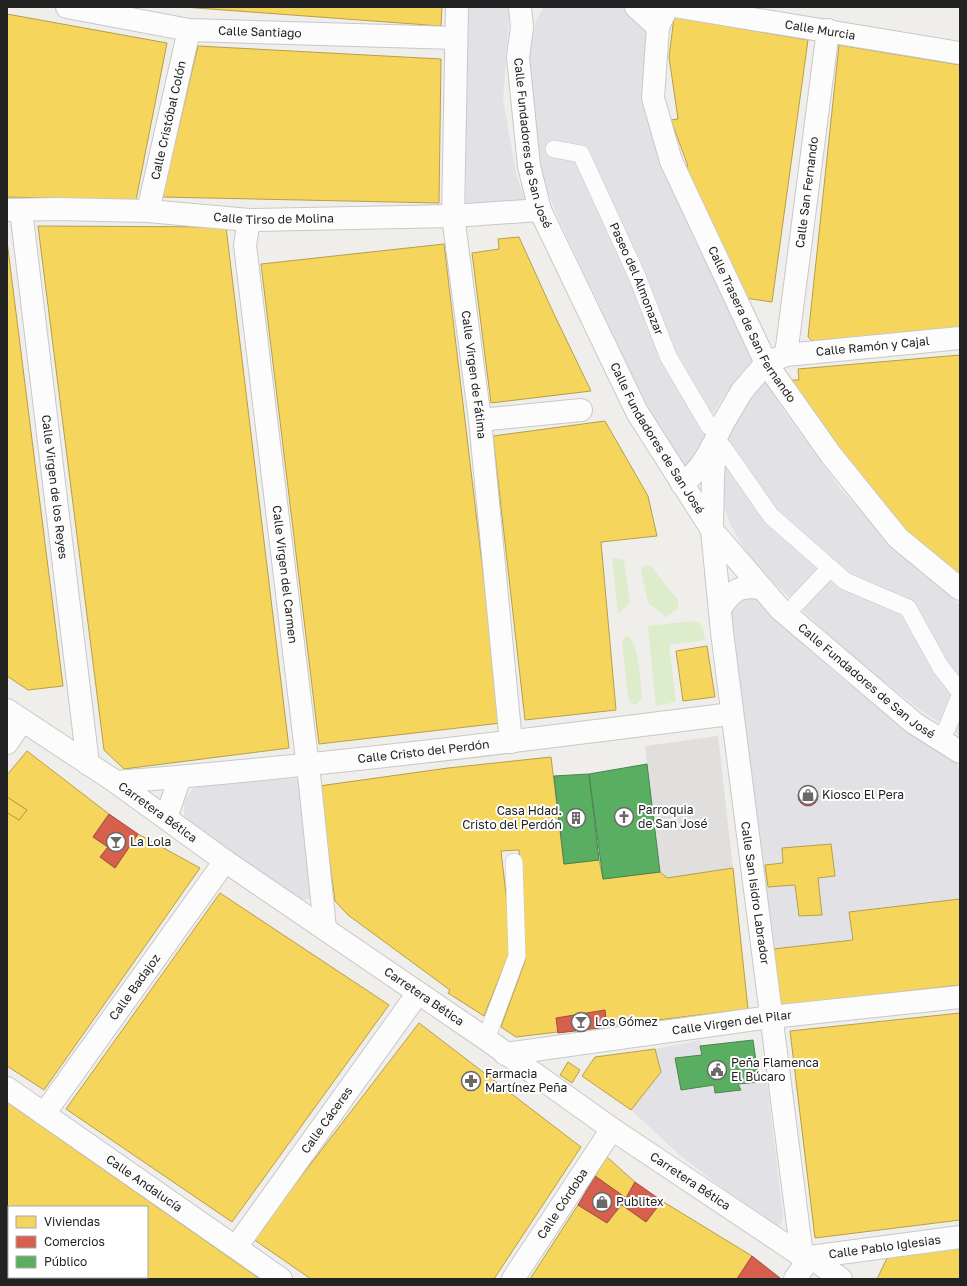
<svg xmlns="http://www.w3.org/2000/svg" width="967" height="1286" font-family="'Golos Text',sans-serif">
  <style>
    .grass { fill: #ddeccb }
    .parking { fill: #e0dfde }
    .plaza { fill: #e2e1e5 }
    .homes { fill: #f6d55c; stroke: #b69f4b }
    .shops { fill: #d6604d; stroke: #a04d40 }
    .public { fill: #5aae61; stroke: #49844e }
    .lines { fill: none; stroke-linecap: round; stroke-linejoin: round }
    .pedestrian-casing { stroke: #c9c8c7; stroke-width: 18 }
    .minor-casing { stroke: #c9c8c7; stroke-width: 24 }
    .tertiary-casing { stroke: #c9c8c7; stroke-width: 24 }
    .pedestrian { stroke: #fdfcfc; stroke-width: 17 }
    .minor { stroke: #fdfcfc; stroke-width: 22 }
    .tertiary { stroke: #fdfcfc; stroke-width: 22 }
    .labels { text-anchor: middle; stroke-width: 4; stroke-linejoin: round; paint-order: stroke }
    .street-label { font-size: 12px; fill: #222; stroke: #fff }
    .poi-label { font-size: 12px; fill: #222; stroke: #fff; text-anchor: start }
  </style>
  <rect width="100%" height="100%" fill="#f0eeeb"/>
  <!-- grass -->
  <g class="grass">
    <polygon points="612,558 624,560 630,603 618,614"/>
    <polygon points="645,565 650,565 678,600 678,608 666,617 648,603 641,570"/>
    <polygon points="693,621 699,623 703,629 705,640 669,645 676,702 656,706 648,626"/>
    <path d="M627,635C640,645 640,682 642,698L637,704H632L628,697L622,641Z"/>
  </g>
  <!-- parking -->
  <polygon class="parking" points="718,736 733,868 667,878 660,872 645,746"/>
  <!-- plaza -->
  <g class="plaza">
    <polygon points="463,7 512,7 509,18 503,100 516,173 525,200 523,206 466,206"/>
    <polygon points="544,7 621,7 631,11 646,27 652,43 645,107 658,156 696,243 756,364 725,395 713,413 698,455 690,468 684,467 661,432 638,387 563,228 545,186 534,147 527,64 536,20"/>
    <polygon points="766,380 781,407 842,491 917,567 960,605 960,736 920,710 849,654 774,583 747,553 731,526 719,493 723,447 748,399"/>
    <polygon points="753,593 834,672 909,732 945,754 960,767 960,899 849,912 853,940 768,950 760,878 766,878 768,887 795,885 800,916 822,915 818,878 835,875 831,844 782,848 783,863 766,865 767,877 760,877 729,604"/>
    <polygon points="301,778 314,896 309,899 301,900 190,824 184,815 184,802 191,791 197,786"/>
    <polygon points="700,1040 702,1055 675,1059 681,1090 714,1085 715,1093 741,1090 738,1084 767,1082 783,1216 781,1224 772,1226 682,1157 631,1110 661,1072 655,1049"/>
  </g>
  <!-- homes -->
  <g class="homes">
    <polygon points="183,7 442,7 441,26"/>
    <polygon points="7,14 167,43 136,200 7,197"/>
    <polygon points="674,17 808,40 772,302 745,298 682,167 688,166 671,120 678,119 669,57"/>
    <polygon points="839,45 960,65 960,328 812,341 808,337"/>
    <polygon points="198,46 441,59 439,203 162,197"/>
    <polygon points="38,226 226,227 289,748 124,769 104,750"/>
    <polygon points="519,237 553,312 591,391 491,403 472,253 499,249 498,239"/>
    <polygon points="7,241 63,686 28,690 7,676"/>
    <polygon points="444,244 501,723 319,744 261,264"/>
    <polygon points="960,355 960,576 904,532 856,478 789,380 799,380 798,369"/>
    <polygon points="605,421 648,496 657,536 601,542 616,710 525,720 493,436"/>
    <polygon points="707,646 715,697 683,701 676,651"/>
    <polygon points="27,751 109,814 93,837 108,847 100,857 115,868 138,834 200,868 44,1090 7,1066 7,817 8,813 19,820 27,810 7,797 7,775"/>
    <polygon points="551,757 564,864 599,860 603,879 660,872 667,878 733,868 748,1009 516,1037 501,1027 525,961 519,850 501,851 512,946 484,1016 448,993 450,990 348,915 335,901 319,786 448,768"/>
    <polygon points="7,797 27,810 19,820 8,813 7,817"/>
    <polygon points="831,844 835,876 818,878 822,915 799,916 795,885 768,887 765,865 783,863 782,848"/>
    <polygon points="220,893 389,1005 232,1222 66,1109"/>
    <polygon points="960,899 960,985 780,1006 773,949 853,940 849,912"/>
    <polygon points="960,1013 960,1220 815,1238 790,1031"/>
    <polygon points="419,1023 581,1147 494,1279 311,1279 253,1239"/>
    <polygon points="655,1049 661,1072 631,1110 582,1076 595,1057"/>
    <polygon points="568,1062 580,1070 572,1083 560,1075"/>
    <polygon points="7,1102 260,1279 98,1279 96,1277 147,1277 147,1207 9,1207 9,1216 7,1215"/>
    <polygon points="607,1157 635,1182 626,1198 595,1176"/>
    <polygon points="662,1201 752,1256 737,1279 530,1279 578,1205 607,1223 622,1205 646,1222"/>
    <polygon points="960,1244 960,1279 877,1279 890,1252"/>
    <polygon points="7,1250 9,1251 9,1277 46,1277 49,1279 7,1279"/>
  </g>
  <!-- shops -->
  <g class="shops">
    <circle cx="808" cy="796" r="10"/>
    <polygon points="109,814 138,834 115,868 100,857 108,847 93,837"/>
    <polygon points="605,1010 607,1027 558,1033 556,1018"/>
    <polygon points="595,1176 626,1198 607,1223 578,1205"/>
    <polygon points="635,1182 662,1201 646,1222 622,1205"/>
    <polygon points="752,1256 780,1278 780,1279 737,1279"/>
  </g>
  <!-- public -->
  <g class="public">
    <polygon points="647,764 660,872 603,879 589,774"/>
    <polygon points="589,774 599,860 564,864 554,776"/>
    <polygon points="753,1040 759,1082 738,1084 741,1090 715,1093 714,1085 681,1090 675,1058 702,1055 700,1046"/>
  </g>
  <g class="lines">
    <defs>
      <g id="pedestrian">
        <path id="s1" d="M554,149L581,154L637,276L668,356L709,426"/>
        <polyline points="723,447 771,516 845,581 908,608 940,666 960,692"/>
        <polyline points="796,604 830,568"/>
        <polyline points="947,728 960,696"/>
        <polyline points="486,1039 517,956 514,862"/>
      </g>
      <g id="minor">
        <path id="s2" d="M67,7L189,30L456,38"/>
        <path id="s3" d="M457,7L453,216L480,420L511,742"/>
        <path id="s4" d="M520,7L522,27L518,57L529,166L540,210L637,412L712,530L780,609L914,723L960,752"/>
        <polyline points="636,7 658,27"/>
        <path id="s5" d="M667,7L658,27L653,98L671,161L766,363L831,455L898,538L960,589"/>
        <path id="s6" d="M680,7L960,53"/>
        <path id="s7" d="M7,210L57,209L148,211L249,220L453,216L540,210"/>
        <path id="s8" d="M21,210L88,764"/>
        <path id="s9" d="M148,211L189,30"/>
        <path id="s10" d="M249,220L245,245L310,784L325,928"/>
        <path id="s11" d="M786,355L828,30"/>
        <polyline points="480,420 581,410"/>
        <path d="M682,484C697,473 705,461 713,445"/>
        <path d="M720,609C732,590 739,585 762,588"/>
        <polyline points="7,743 22,721"/>
        <path id="s12" d="M116,782C322,766 526,740 731,714"/>
        <polyline points="166,818 180,777"/>
        <path id="s13" d="M505,1054L771,1017L960,997"/>
        <path id="s14" d="M7,1088L281,1279"/>
        <path id="s15" d="M44,1114L225,861"/>
        <polyline points="7,1232 9,1233"/>
        <path id="s16" d="M236,1247L418,993"/>
        <path id="s17" d="M802,1256L722,632L712,530L713,477L716,438L722,425L742,391L766,363L786,355L960,338"/>
        <polyline points="73,1277 76,1279"/>
        <path id="s18" d="M513,1279L612,1129"/>
        <path id="s19" d="M795,1279L810,1257L960,1237"/>
      </g>
      <g id="tertiary">
        <path id="s20" d="M7,710L116,782L225,861L486,1039L612,1129L802,1256L810,1257L841,1279"/>
      </g>
    </defs>
    <!-- pedestrian casing -->
    <use href="#pedestrian" class="pedestrian-casing"/>
    <!-- minor casing -->
    <use href="#minor" class="minor-casing"/>
    <!-- tertiary casing -->
    <use href="#tertiary" class="tertiary-casing"/>
    <!-- pedestrian -->
    <use href="#pedestrian" class="pedestrian"/>
    <!-- minor -->
    <use href="#minor" class="minor"/>
    <!-- tertiary -->
    <use href="#tertiary" class="tertiary"/>
  </g>
  <!-- icons -->
  <defs>
    <symbol id="shop-ring" viewBox="-11 -11 22 22"><circle r="9.5" fill="#fff" stroke="#6a6968" stroke-width="1.5"/><path d="M-5-2.5h2.3a2.7 3.5 0 0 1 5.4 0H5L5.5 6h-11ZM-1.5-2.5h3a1.5 2.3 0 0 0-3 0Z" fill="#6a6968"/></symbol>
    <symbol id="church-ring" viewBox="-11 -11 22 22"><circle r="9.5" fill="#fff" stroke="#6a6968" stroke-width="1.5"/><path d="M-1.2-6h2.4v3.5h3.3v2.4h-3.3V6h-2.4V-.1h-3.3v-2.4h3.3Z" fill="#6a6968"/></symbol>
    <symbol id="building-ring" viewBox="-11 -11 22 22"><circle r="9.5" fill="#fff" stroke="#6a6968" stroke-width="1.5"/><path d="M-4-6H4V6H1V3H-1V6H-4ZM-2.5-4.3h1.7v1.8h-1.7ZM.8-4.3h1.7v1.8H.8ZM-2.5-1h1.7V.8h-1.7ZM.8-1h1.7V.8H.8Z" fill="#6a6968"/></symbol>
    <symbol id="bar-ring" viewBox="-11 -11 22 22"><circle r="9.5" fill="#fff" stroke="#6a6968" stroke-width="1.5"/><path d="M-6-5H6L.8 .8V4.5H3.5V6h-7V4.5H-.8V.8Z" fill="#6a6968"/></symbol>
    <symbol id="civic-ring" viewBox="-11 -11 22 22"><circle r="9.5" fill="#fff" stroke="#6a6968" stroke-width="1.5"/><path d="M-.6-6.5H3V-4.5H.6V-3L4-1V1h2V6H-6V1h2V-1L-.6-3ZM-1.2 2.5V6h2.4V2.5Z" fill="#6a6968"/></symbol>
    <symbol id="pharmacy-ring" viewBox="-11 -11 22 22"><circle r="9.5" fill="#fff" stroke="#6a6968" stroke-width="1.5"/><path d="M-2-6h4v4h4v4h-4v4h-4v-4h-4v-4h4Z" fill="#6a6968"/></symbol>
  </defs>
  <g fill-rule="evenodd">
    <use href="#shop-ring" x="797" y="784" width="22" height="22"/>
    <use href="#church-ring" x="613" y="806" width="22" height="22"/>
    <use href="#building-ring" x="565" y="807" width="22" height="22"/>
    <use href="#bar-ring" x="105" y="831" width="22" height="22"/>
    <use href="#bar-ring" x="570" y="1011" width="22" height="22"/>
    <use href="#civic-ring" x="706" y="1059" width="22" height="22"/>
    <use href="#pharmacy-ring" x="460" y="1070" width="22" height="22"/>
    <use href="#shop-ring" x="591" y="1191" width="22" height="22"/>
  </g>
  <g class="labels">
    <!-- street labels -->
    <g class="street-label">
      <text dy="4" stroke="none"><textPath href="#s6" startOffset="142">Calle Murcia</textPath></text>
      <text dy="4" stroke="none"><textPath href="#s2" startOffset="195">Calle Santiago</textPath></text>
      <text dy="4" stroke="none"><textPath href="#s9" startOffset="93">Calle Cristóbal Colón</textPath></text>
      <text dy="4" stroke="none"><textPath href="#s4" startOffset="138">Calle Fundadores de San José</textPath></text>
      <text dy="4" stroke="none"><textPath href="#s11" startOffset="164">Calle San Fernando</textPath></text>
      <text dy="4" stroke="none"><textPath href="#s7" startOffset="267">Calle Tirso de Molina</textPath></text>
      <text dy="4" stroke="none"><textPath href="#s1" startOffset="164">Paseo del Almonazar</textPath></text>
      <text dy="4" stroke="none"><textPath href="#s5" startOffset="341">Calle Trasera de San Fernando</textPath></text>
      <text dy="4" stroke="none"><textPath href="#s17" startOffset="1023">Calle Ramón y Cajal</textPath></text>
      <text dy="4" stroke="none"><textPath href="#s3" startOffset="369">Calle Virgen de Fátima</textPath></text>
      <text dy="4" stroke="none"><textPath href="#s4" startOffset="462">Calle Fundadores de San José</textPath></text>
      <text dy="4" stroke="none"><textPath href="#s8" startOffset="279">Calle Virgen de los Reyes</textPath></text>
      <text dy="4" stroke="none"><textPath href="#s10" startOffset="357">Calle Virgen del Carmen</textPath></text>
      <text dy="4" stroke="none"><textPath href="#s4" startOffset="786">Calle Fundadores de San José</textPath></text>
      <text dy="4" stroke="none"><textPath href="#s12" startOffset="309">Calle Cristo del Perdón</textPath></text>
      <text dy="4" stroke="none"><textPath href="#s20" startOffset="182">Carretera Bética</textPath></text>
      <text transform="translate(755 893) rotate(82)" y="4">Calle San Isidro Labrador</text>
      <text dy="4" stroke="none"><textPath href="#s15" startOffset="156">Calle Badajoz</textPath></text>
      <text dy="4" stroke="none"><textPath href="#s20" startOffset="506">Carretera Bética</textPath></text>
      <text dy="4" stroke="none"><textPath href="#s13" startOffset="229">Calle Virgen del Pilar</textPath></text>
      <text dy="4" stroke="none"><textPath href="#s16" startOffset="156">Calle Cáceres</textPath></text>
      <text dy="4" stroke="none"><textPath href="#s20" startOffset="830">Carretera Bética</textPath></text>
      <text dy="4" stroke="none"><textPath href="#s14" startOffset="167">Calle Andalucía</textPath></text>
      <text dy="4" stroke="none"><textPath href="#s18" startOffset="90">Calle Córdoba</textPath></text>
      <text dy="4" stroke="none"><textPath href="#s19" startOffset="102">Calle Pablo Iglesias</textPath></text>
    </g>
    <!-- poi labels -->
    <g class="poi-label">
      <text x="822" y="799">Kiosco El Pera</text>
      <text x="638" y="814">Parroquia<tspan x="638" dy="14">de San José</tspan></text>
      <text x="562" y="815" text-anchor="end">Casa Hdad.<tspan x="562" dy="14">Cristo del Perdón</tspan></text>
      <text x="130" y="846">La Lola</text>
      <text x="595" y="1026">Los Gómez</text>
      <text x="731" y="1067">Peña Flamenca<tspan x="731" dy="14">El Búcaro</tspan></text>
      <text x="485" y="1078">Farmacia<tspan x="485" dy="14">Martínez Peña</tspan></text>
      <text x="616" y="1206">Publitex</text>
    </g>
  </g>
  <!-- border -->
  <rect width="967" height="1286" fill="none" stroke="#222222" stroke-width="16"/>
  <!-- legend -->
  <rect x="8" y="1206" width="140" height="72" fill="#ffffff" stroke="#a7a7a7"/>
  <rect x="16" y="1216" width="20" height="12" fill="#f6d55c" stroke="#a7a7a7"/>
  <text x="44" y="1226" font-size="12" fill="#222222">Viviendas</text>
  <rect x="16" y="1236" width="20" height="12" fill="#d6604d" stroke="#a7a7a7"/>
  <text x="44" y="1246" font-size="12" fill="#222222">Comercios</text>
  <rect x="16" y="1256" width="20" height="12" fill="#5aae61" stroke="#a7a7a7"/>
  <text x="44" y="1266" font-size="12" fill="#222222">Público</text>
</svg>
